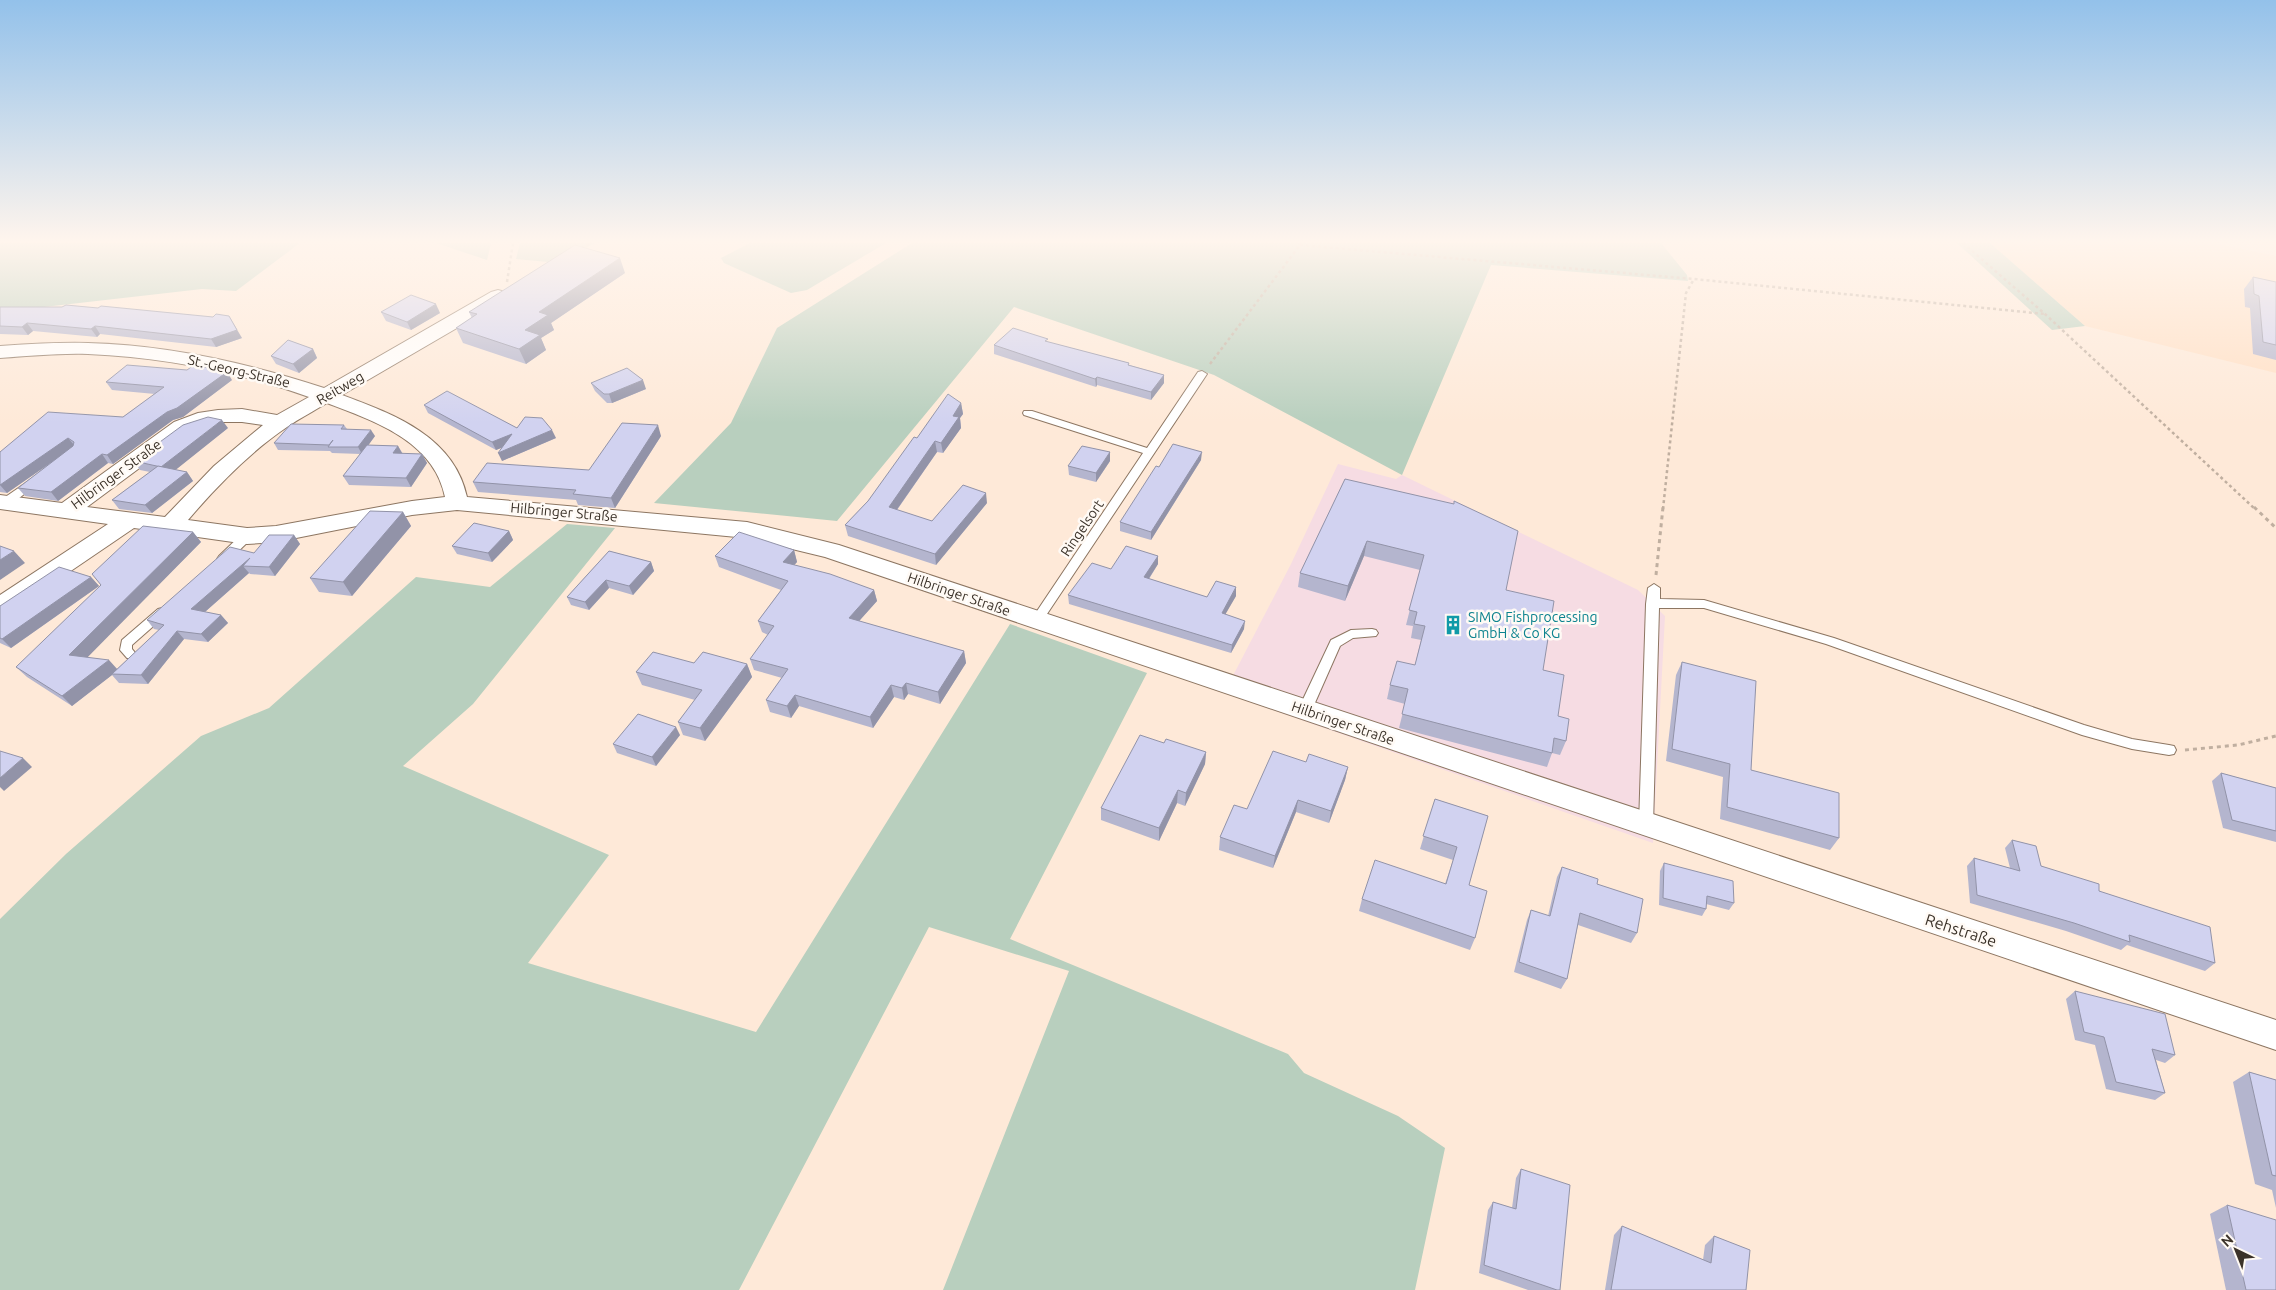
<svg xmlns="http://www.w3.org/2000/svg" width="2276" height="1290" font-family="Ubuntu,sans-serif">
  <style>
    .industrial { fill: #f6dce3 }
    .built { fill: #ffdfc4 }
    .green { fill: #b8cfbe }
    .lines { fill: none; stroke-linecap: round; stroke-linejoin: round }
    .lane-casing { stroke: #8d7662; stroke-width: 2 }
    .street-casing { stroke: #8d7662; stroke-width: 2 }
    .path-far1 { stroke: #c0afa0; stroke-width: 2.5; stroke-dasharray: 3 3; stroke-linecap: butt }
    .path { stroke: #c0afa0; stroke-width: 3; stroke-dasharray: 4 4; stroke-linecap: butt }
    .lane { fill: #fff; fill-rule: evenodd }
    .street { fill: #fff; fill-rule: evenodd }
    .wall { fill: #b4b5ce }
    .shaded-wall { fill: #9293a8 }
    .building { fill: #d1d2f0; stroke: #9293a8 }
    .labels { text-anchor: middle; stroke-width: 5; stroke-linejoin: round; paint-order: stroke }
    .street-label { font-size: 14px; fill: #3b3229; stroke: #fffaf5 }
    .culture-label { font-size: 14px; fill: #0d838f; stroke: #fffaf5; text-anchor: start }
    .near-street-label { font-size: 16px; fill: #3b3229; stroke: #fffaf5 }
  </style>
  <rect width="100%" height="100%" fill="#fee9d8"/>
  <!-- industrial -->
  <polygon class="industrial" points="1338,464 1396,479 1402,475 1638,590 1665,616 1653,843 1224,693 1291,564"/>
  <!-- built -->
  <polygon class="built" points="1990,243 2214,243 2276,256 2276,373 2085,326"/>
  <!-- green -->
  <g class="green">
    <polygon points="0,243 300,243 236,291 202,289 0,312"/>
    <polygon points="436,243 491,243 487,260"/>
    <polygon points="520,243 595,243 559,263 516,259"/>
    <polygon points="750,243 886,243 807,290 791,293 724,263 721,258"/>
    <polygon points="912,243 1661,243 1687,275 1688,281 1491,265 1402,475 1214,375 1014,307 837,521 654,503 731,423 777,328"/>
    <polygon points="1957,243 1990,243 2085,326 2052,330"/>
    <polygon points="567,524 615,528 473,704 403,766 609,855 528,963 756,1032 1010,624 1147,673 1010,939 1288,1054 1304,1073 1398,1116 1445,1148 1415,1290 943,1290 1069,971 929,927 739,1290 0,1290 0,919 66,854 201,736 269,708 416,577 490,587"/>
  </g>
  <g class="lines">
    <defs>
      <g id="lane">
        <polygon points="1202,371 1207,374 1041,623 1033,623 1031,620 1033,617 1143,453 1024,415 1023,413 1024,411 1032,411 1147,448 1198,372"/>
        <polygon points="33,478 38,482 37,484 9,506 1,506 1,500"/>
        <polygon points="247,532 251,533 253,536 251,539 227,562 219,562 217,559 219,556 243,533"/>
        <polygon points="1654,584 1660,588 1660,599 1704,600 1834,638 2084,725 2132,739 2169,745 2174,746 2176,750 2174,754 2169,755 2132,749 2082,735 1826,644 1704,608 1659,608 1653,825 1651,829 1646,831 1641,829 1639,825 1646,604 1648,588"/>
        <polygon points="162,608 168,612 166,615 132,645 132,649 137,655 135,658 127,658 120,650 122,640 158,609"/>
        <polygon points="1372,629 1376,630 1378,633 1376,636 1353,638 1340,646 1310,714 1300,714 1298,710 1331,640 1351,630"/>
      </g>
      <path id="street" d="M498,290L505,292L507,296L505,300L342,395C393,414 454,436 467,497L747,522L839,545L2276,1020V1050L825,557L747,538L457,510L412,515L276,542L247,544L134,528L9,613L0,616V595L108,524L0,509V495L62,503L174,422L198,413L218,410L242,409L277,415L309,397C238,372 163,357 88,354C59,353 29,356 0,358V346C29,344 59,342 88,343C168,345 248,363 324,388L491,292ZM327,403C374,421 434,441 445,497L412,501L276,526L247,528L188,520C217,486 250,452 287,427C300,418 314,411 327,403ZM218,422H242L263,425L214,466L165,517L87,507L188,432Z"/>
    </defs>
    <!-- lane casing -->
    <use href="#lane" class="lane-casing"/>
    <!-- street casing -->
    <use href="#street" class="street-casing"/>
    <!-- path-far1 -->
    <g class="path-far1">
      <polyline points="1963,243 2045,314 2255,509"/>
      <polyline points="1300,245 1694,279 2045,314"/>
      <polyline points="581,248 591,243"/>
      <polyline points="507,282 513,243"/>
      <polyline points="1210,364 1300,245 1299,243"/>
      <polyline points="1663,509 1686,293 1694,279"/>
    </g>
    <!-- path -->
    <g class="path">
      <polyline points="2254,507 2276,528"/>
      <polyline points="1656,575 1663,507"/>
      <polyline points="2185,750 2238,745 2276,736"/>
    </g>
    <!-- lane -->
    <use href="#lane" class="lane"/>
    <!-- street -->
    <use href="#street" class="street"/>
  </g>
  <!-- wall -->
  <g class="wall">
    <polygon points="625,273 551,323 554,330 541,338 546,350 526,364 463,343 456,328 472,318 469,312"/>
    <polygon points="2253,277 2276,282 2276,360 2253,354 2250,308 2245,307 2244,289"/>
    <polygon points="0,307 242,338 216,347 100,334 97,337 33,331 28,335 0,334"/>
    <polygon points="381,312 440,313 411,330 386,321"/>
    <polygon points="1048,342 1129,363 1129,365 1164,375 1164,383 1151,400 1097,385 1096,387 994,354 994,345"/>
    <polygon points="313,349 317,358 299,373 276,364 271,356"/>
    <polygon points="232,380 183,417 173,420 113,464 108,463 58,501 25,496 18,488 46,466 7,493 0,492 0,452 123,417 155,394 112,390 106,382"/>
    <polygon points="591,383 646,389 612,403 607,403 595,391"/>
    <polygon points="961,403 963,414 960,418 961,428 943,453 937,452 897,510 932,521 987,503 936,565 848,536 845,525 868,501 917,438"/>
    <polygon points="424,405 517,428 556,438 502,461 501,448 496,450 428,413"/>
    <polygon points="344,425 347,429 375,436 368,445 398,446 403,454 422,454 427,463 411,487 349,485 343,476 361,454 332,453 330,451 278,450 274,443"/>
    <polygon points="228,428 175,470 187,472 193,481 152,513 119,509 112,500 150,472 140,470 134,461"/>
    <polygon points="661,436 615,508 578,505 576,500 478,492 473,482 589,470"/>
    <polygon points="1201,460 1151,540 1120,531 1120,522 1159,467"/>
    <polygon points="1110,461 1096,482 1069,475 1068,466"/>
    <polygon points="1345,479 1506,590 1543,670 1566,741 1560,755 1552,753 1547,767 1399,728 1405,704 1387,699 1390,685 1415,665 1421,640 1411,638 1413,626 1406,625 1420,570 1364,556 1345,601 1298,587 1300,573"/>
    <polygon points="403,512 411,526 352,596 319,592 310,578"/>
    <polygon points="509,531 513,540 492,562 457,554 452,546"/>
    <polygon points="193,532 201,542 87,657 117,669 159,630 154,629 147,620 254,553 294,535 300,544 275,576 250,574 249,573 205,612 221,615 228,623 208,642 184,639 148,684 119,683 112,675 72,706 27,677 16,667"/>
    <polygon points="794,550 797,562 794,565 874,590 877,601 859,621 964,651 966,663 940,704 908,694 904,700 894,697 873,728 799,706 791,718 770,712 766,700 782,678 754,670 750,659 768,635 762,632 758,621 781,590 719,567 715,556"/>
    <polygon points="609,551 651,562 654,571 633,595 609,588 589,610 571,605 567,597"/>
    <polygon points="1158,556 1158,564 1149,579 1207,597 1236,596 1225,614 1244,629 1231,653 1069,604 1068,595 1111,569"/>
    <polygon points="91,577 99,586 11,648 0,643 0,606"/>
    <polygon points="1682,662 1751,770 1839,838 1830,850 1720,819 1723,777 1666,761 1676,675"/>
    <polygon points="694,663 747,664 752,677 705,741 683,735 678,722 695,700 642,685 636,672"/>
    <polygon points="680,735 656,766 617,753 613,744"/>
    <polygon points="1164,743 1206,752 1205,764 1185,806 1177,803 1159,841 1101,820 1101,808"/>
    <polygon points="1306,762 1348,767 1345,780 1329,823 1296,812 1273,868 1219,850 1220,837"/>
    <polygon points="2221,773 2276,788 2276,842 2223,828 2212,781"/>
    <polygon points="1435,799 1488,816 1469,885 1475,938 1470,950 1359,911 1362,899 1445,884 1453,860 1420,849"/>
    <polygon points="2012,840 2041,866 2099,891 2215,963 2205,971 2127,945 2121,950 2066,931 1970,903 1967,866 1974,858 2010,868 2005,848"/>
    <polygon points="1664,863 1734,903 1729,910 1706,904 1706,909 1702,916 1659,905 1660,871"/>
    <polygon points="1562,867 1597,884 1637,933 1631,943 1578,925 1567,979 1561,989 1514,972 1527,920 1531,910 1548,916 1557,877"/>
    <polygon points="2075,991 2175,1055 2165,1063 2156,1060 2165,1093 2155,1100 2106,1089 2095,1045 2075,1040 2066,999"/>
    <polygon points="2249,1072 2276,1080 2276,1208 2272,1190 2255,1184 2233,1082"/>
    <polygon points="1521,1169 1560,1290 1528,1290 1479,1273 1488,1210 1493,1202 1512,1208 1516,1178"/>
    <polygon points="2227,1205 2276,1290 2226,1290 2210,1214"/>
    <polygon points="1622,1226 1703,1260 1705,1245 1714,1236 1746,1290 1605,1290 1614,1235"/>
  </g>
  <!-- shaded-wall -->
  <g class="shaded-wall">
    <polygon points="620,258 625,273 551,323 554,330 541,338 546,350 526,364 519,349 525,330 539,312"/>
    <polygon points="436,304 440,313 411,330 407,322"/>
    <polygon points="229,316 242,338 216,347 211,339"/>
    <polygon points="27,323 33,331 28,335 22,327"/>
    <polygon points="95,326 100,334 97,337 91,329"/>
    <polygon points="313,349 317,358 299,373 293,364"/>
    <polygon points="227,372 232,380 183,417 173,420 113,464 107,455 167,412"/>
    <polygon points="1164,375 1164,383 1151,400 1151,392"/>
    <polygon points="1097,377 1097,385 1096,387 1095,379"/>
    <polygon points="643,380 646,389 612,403 609,394"/>
    <polygon points="961,403 963,414 960,418 961,428 943,453 941,443 953,416"/>
    <polygon points="222,420 228,428 168,476 161,467"/>
    <polygon points="658,425 661,436 615,508 611,498"/>
    <polygon points="371,430 375,436 362,454 358,447"/>
    <polygon points="552,430 556,438 502,461 498,453"/>
    <polygon points="512,434 516,442 496,450 492,442"/>
    <polygon points="68,438 75,446 7,493 0,485"/>
    <polygon points="935,441 937,452 891,518 889,507"/>
    <polygon points="398,446 403,455 393,453"/>
    <polygon points="1110,452 1110,461 1096,482 1096,473"/>
    <polygon points="1202,452 1201,460 1151,540 1151,532"/>
    <polygon points="102,454 108,463 58,501 51,492"/>
    <polygon points="422,454 427,463 411,487 406,478"/>
    <polygon points="187,472 193,481 152,513 145,505"/>
    <polygon points="986,493 987,503 936,565 935,554"/>
    <polygon points="403,512 411,526 352,596 343,582"/>
    <polygon points="509,531 513,540 492,562 488,553"/>
    <polygon points="193,532 201,542 79,666 69,655"/>
    <polygon points="294,535 300,544 275,576 269,567"/>
    <polygon points="1367,541 1364,556 1345,601 1348,586"/>
    <polygon points="794,550 797,562 786,574 783,562"/>
    <polygon points="14,551 25,563 0,580 0,560"/>
    <polygon points="1158,556 1158,564 1144,586 1144,577"/>
    <polygon points="250,558 243,566 249,573 198,618 191,609"/>
    <polygon points="651,562 654,571 633,595 629,586"/>
    <polygon points="91,577 99,586 11,648 2,639"/>
    <polygon points="606,580 609,588 589,610 585,602"/>
    <polygon points="1236,587 1236,596 1221,622 1222,613"/>
    <polygon points="874,590 877,601 852,629 849,618"/>
    <polygon points="221,615 228,623 208,642 201,634"/>
    <polygon points="1245,621 1244,629 1231,653 1232,645"/>
    <polygon points="177,631 184,639 148,684 141,675"/>
    <polygon points="964,651 966,663 940,704 938,692"/>
    <polygon points="109,660 118,670 112,674 112,675 72,706 62,696"/>
    <polygon points="747,664 752,677 705,741 700,728"/>
    <polygon points="906,683 908,694 904,700 902,688"/>
    <polygon points="891,685 894,697 873,728 870,717"/>
    <polygon points="795,695 799,706 791,718 787,706"/>
    <polygon points="676,727 680,735 656,766 652,757"/>
    <polygon points="1206,752 1205,764 1185,806 1186,793"/>
    <polygon points="23,758 32,767 4,791 0,787 0,778"/>
    <polygon points="1348,767 1345,780 1329,823 1331,811"/>
    <polygon points="1178,790 1177,803 1159,841 1159,828"/>
    <polygon points="1298,800 1296,812 1273,868 1275,856"/>
  </g>
  <!-- building -->
  <g class="building">
    <polygon points="575,245 620,258 539,312 548,315 525,330 540,335 519,349 456,328 477,314 469,312"/>
    <polygon points="2253,277 2276,282 2276,345 2263,342 2259,296 2254,294"/>
    <polygon points="411,295 436,304 407,322 381,312"/>
    <polygon points="66,305 98,308 101,306 213,317 216,314 229,316 237,330 211,339 95,326 91,329 27,323 22,327 0,326 0,307 62,307"/>
    <polygon points="1013,328 1048,339 1045,341 1129,363 1128,365 1164,375 1151,392 1097,377 1095,379 994,345"/>
    <polygon points="288,340 313,349 293,364 271,356"/>
    <polygon points="127,365 187,370 194,365 227,372 177,408 167,412 107,455 102,454 51,492 18,488 73,446 74,442 68,438 0,485 0,452 48,412 123,417 164,387 106,382"/>
    <polygon points="627,368 643,380 609,394 604,394 591,383"/>
    <polygon points="447,391 517,428 525,417 542,418 552,430 498,453 512,434 492,442 424,405"/>
    <polygon points="948,394 961,403 953,416 959,417 941,443 935,441 889,507 932,521 963,485 986,493 935,554 845,525 868,501 914,437 917,438"/>
    <polygon points="208,417 222,420 161,467 134,461 183,425"/>
    <polygon points="622,423 658,425 611,498 573,494 576,490 473,482 487,463 589,470"/>
    <polygon points="291,424 344,425 341,429 371,430 358,447 328,447 333,440 329,445 274,443"/>
    <polygon points="1173,444 1202,452 1151,532 1120,522 1156,466 1159,467"/>
    <polygon points="367,445 398,446 393,453 422,454 406,478 343,476"/>
    <polygon points="1082,446 1110,452 1096,473 1068,466"/>
    <polygon points="158,466 187,472 145,505 112,500"/>
    <polygon points="1345,479 1454,504 1454,501 1518,531 1506,590 1554,601 1543,670 1564,675 1558,716 1569,719 1566,741 1554,738 1552,753 1402,714 1408,689 1390,685 1397,661 1415,665 1425,626 1414,624 1417,612 1409,610 1424,555 1367,541 1348,586 1300,573"/>
    <polygon points="370,511 403,512 343,582 310,578"/>
    <polygon points="474,523 509,531 488,553 452,546"/>
    <polygon points="143,526 193,532 69,655 109,660 62,696 16,667 101,585 92,574"/>
    <polygon points="739,532 794,550 783,562 830,574 874,590 849,618 964,651 938,692 906,683 902,688 891,685 870,717 795,695 787,706 766,700 788,669 750,659 774,626 758,621 788,581 715,556"/>
    <polygon points="269,535 294,535 269,567 243,566 250,558 191,609 221,615 201,634 177,631 141,675 112,674 164,625 147,620 230,547 254,553"/>
    <polygon points="0,546 14,551 0,560"/>
    <polygon points="1126,546 1158,556 1144,577 1207,597 1216,581 1236,587 1222,613 1245,621 1232,645 1068,595 1092,563 1111,569"/>
    <polygon points="609,551 651,562 629,586 606,580 585,602 567,597"/>
    <polygon points="59,567 91,577 2,639 0,638 0,606"/>
    <polygon points="653,652 694,663 703,652 747,664 700,728 678,722 702,690 636,672"/>
    <polygon points="1682,662 1756,681 1751,770 1839,793 1839,838 1727,807 1730,764 1672,749"/>
    <polygon points="638,714 676,727 652,757 613,744"/>
    <polygon points="1140,735 1164,743 1166,739 1206,752 1186,793 1178,790 1159,828 1101,808"/>
    <polygon points="0,751 23,758 0,778"/>
    <polygon points="1273,751 1306,762 1309,754 1348,767 1331,811 1298,800 1275,856 1220,837 1234,805 1247,809"/>
    <polygon points="2221,773 2276,788 2276,831 2232,820"/>
    <polygon points="1435,799 1488,816 1469,885 1487,891 1475,938 1362,899 1375,860 1446,884 1457,847 1423,836"/>
    <polygon points="2012,840 2036,846 2041,866 2099,884 2099,891 2210,927 2215,963 2129,935 2130,942 2074,923 1977,895 1974,858 2020,871"/>
    <polygon points="1664,863 1733,881 1734,903 1707,896 1706,909 1663,898"/>
    <polygon points="1562,867 1598,879 1597,884 1643,899 1637,933 1580,913 1567,979 1519,962 1531,910 1550,916"/>
    <polygon points="2075,991 2165,1014 2175,1055 2152,1049 2165,1093 2116,1082 2104,1037 2084,1032"/>
    <polygon points="2249,1072 2276,1080 2276,1176 2272,1175"/>
    <polygon points="1521,1169 1570,1185 1560,1290 1557,1290 1484,1265 1493,1202 1516,1209"/>
    <polygon points="2227,1205 2276,1220 2276,1290 2246,1290"/>
    <polygon points="1622,1226 1711,1263 1714,1236 1750,1250 1746,1290 1611,1290"/>
  </g>
  <!-- sky -->
  <linearGradient id="sky" x2="0" y2="1"><stop stop-color="#93c1ea"/><stop offset="0.57" stop-color="#fff5ed"/><stop offset="1" stop-color="#fff5ed" stop-opacity="0"/></linearGradient>
  <rect width="2276" height="423" fill="url(#sky)"/>
  <!-- icons -->
  <defs>
    <symbol id="building-bare" viewBox="-9 -9 18 18"><path d="M-4-6H4V6H1V3H-1V6H-4ZM-2.5-4.3h1.7v1.8h-1.7ZM.8-4.3h1.7v1.8H.8ZM-2.5-1h1.7V.8h-1.7ZM.8-1h1.7V.8H.8Z" fill="#0f9aa8" stroke="#fffaf5" stroke-width="2.5" paint-order="stroke"/></symbol>
  </defs>
  <g fill-rule="evenodd">
    <use href="#building-bare" x="1439" y="611" width="28" height="28"/>
  </g>
  <g class="labels">
    <!-- street labels -->
    <g class="street-label">
      <text transform="translate(239 371) rotate(13)" y="5">St.-Georg-Straße</text>
      <text transform="translate(340 388) rotate(-30)" y="5">Reitweg</text>
      <text transform="translate(116 474) rotate(-36)" y="5">Hilbringer Straße</text>
      <text transform="translate(564 512) rotate(5)" y="5">Hilbringer Straße</text>
      <text transform="translate(1082 528) rotate(-56)" y="5">Ringelsort</text>
      <text transform="translate(959 594) rotate(19)" y="5">Hilbringer Straße</text>
      <text transform="translate(1343 723) rotate(19)" y="5">Hilbringer Straße</text>
    </g>
    <!-- culture labels -->
    <g class="culture-label">
      <text x="1468" y="622">SIMO Fishprocessing<tspan x="1468" dy="16">GmbH &amp; Co KG</tspan></text>
    </g>
    <!-- near-street labels -->
    <g class="near-street-label">
      <text transform="translate(1961 930) rotate(18)" y="6">Rehstraße</text>
    </g>
  </g>
  <!-- north arrow -->
  <g transform="translate(2236 1250) rotate(317)" stroke="#fffaf5" stroke-width="4" paint-order="stroke">
  <path d="M0-4L9 19L0 12L-9 19Z" fill="#3b3229"/>
  <text y="-8" font-size="14" font-weight="bold" text-anchor="middle" fill="#3b3229">N</text>
  </g>
</svg>
